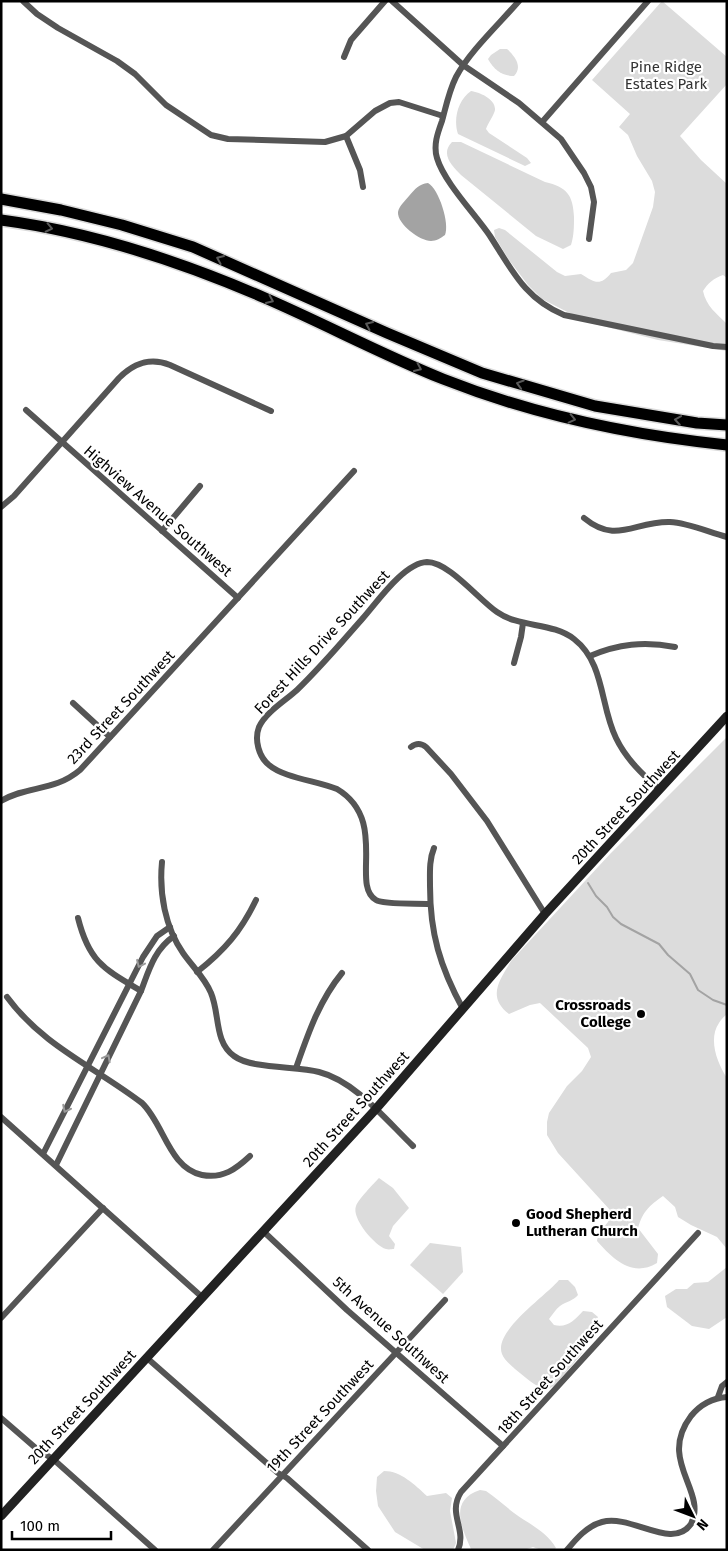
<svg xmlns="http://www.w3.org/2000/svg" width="728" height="1551" font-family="'Fira Sans',sans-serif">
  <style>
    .green { fill: #dcdcdc }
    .water { fill: #a3a3a3 }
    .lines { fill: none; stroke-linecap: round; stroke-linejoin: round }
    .stream { stroke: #a3a3a3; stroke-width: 2 }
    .highway-casing { stroke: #dbdbdb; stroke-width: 14 }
    .street { stroke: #555; stroke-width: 6 }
    .secondary { stroke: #222; stroke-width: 9 }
    .highway { stroke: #000; stroke-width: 11 }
    .oneway { stroke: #595959 }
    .oneway2 { stroke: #999 }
    .poi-dot { fill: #000; stroke: #fff; stroke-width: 2 }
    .labels { text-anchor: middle; stroke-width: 4.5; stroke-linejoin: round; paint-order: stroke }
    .park-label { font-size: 15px; fill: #333; stroke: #fff }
    .street-label { font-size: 15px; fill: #000; stroke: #fff }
    .poi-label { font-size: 15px; font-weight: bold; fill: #000; stroke: #fff; text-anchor: end }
  </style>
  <rect width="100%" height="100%" fill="#fff"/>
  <!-- green -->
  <g class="green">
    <path d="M662,1L727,57V84L680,136L701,160L727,184V278L723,275C714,278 708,283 703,291C706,306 717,314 727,324V351L658,340L587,322L542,299L528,285L509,260L495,237L494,230L499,228L505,230L557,272L565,276L581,274C594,282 600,287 611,273L626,270L633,263L653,207L655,192L652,181L637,156L628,135L619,127L630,114L592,80Z"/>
    <path d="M500,49H507C515,56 523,67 514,76C502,76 494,70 488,59L491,55Z"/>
    <path d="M471,91C479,92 496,99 495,110C494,115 488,123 486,129L489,133L527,158L531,163L525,166L458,134C453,119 458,100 471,91Z"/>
    <path d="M452,142H461L545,182C567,187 573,195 574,217C574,226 574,236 571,245L563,249L536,236L461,175C452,166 440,154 452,142Z"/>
    <path d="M727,737V1014C724,1017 721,1019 719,1023C708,1039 717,1063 727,1078V1249L717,1237L691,1225L678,1217L675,1207L663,1196C649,1206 643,1211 638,1228L658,1254L657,1263C632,1278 613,1259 597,1241L598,1234L608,1222L610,1210L558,1153L547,1135V1122L549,1113L567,1086L582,1071L591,1057L588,1048L540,1003L530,1005L509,1014C487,997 499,981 511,961L610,854Z"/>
    <path d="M379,1178L393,1188L409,1208L393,1226L389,1236L395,1244L394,1249C392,1249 389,1250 386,1249C375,1246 351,1218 356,1206C358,1200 374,1183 379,1178Z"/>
    <polygon points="430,1243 461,1247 463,1272 443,1294 410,1265"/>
    <polygon points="727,1267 727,1317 709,1329 692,1326 667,1307 665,1296 676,1289 687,1289 694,1283 708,1282"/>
    <path d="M559,1280H568L575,1287L578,1295C573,1301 567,1301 560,1306C556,1309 553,1314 549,1319L554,1325C567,1328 574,1321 583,1311L592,1312L598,1317L596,1331L580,1356L555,1385L547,1390C534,1386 525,1377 515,1369C511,1365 504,1360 502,1354C493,1331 546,1296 559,1280Z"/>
    <path d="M384,1471C401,1471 415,1485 427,1496L446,1493L452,1498L450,1511L456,1543L453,1550H425L395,1532L378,1506L376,1491L377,1477Z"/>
    <path d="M480,1490L486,1491C496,1498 505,1506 514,1513C529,1524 546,1531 556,1548L554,1550H541L533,1547L524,1550L471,1549C461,1527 449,1500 480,1490Z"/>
  </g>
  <!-- water -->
  <path class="water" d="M428,183C439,189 450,224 445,235C441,238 436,241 431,241C420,241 397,224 398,212C399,206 406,200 409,196C415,189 419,184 428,183Z"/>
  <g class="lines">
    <!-- stream -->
    <polyline class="stream" points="588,883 596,896 607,907 613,917 621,924 659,944 668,955 690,974 698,990 713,1000 727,1005"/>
    <defs>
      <g id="highway">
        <polyline points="1,199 61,210 122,225 193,247 387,333 482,373 595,406 697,423 727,425"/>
        <path d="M1,220C92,232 182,262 265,298C325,324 383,355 443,379C534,415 630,435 727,445"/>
      </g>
    </defs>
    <!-- highway casing -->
    <use href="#highway" class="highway-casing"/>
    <!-- street -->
    <g class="street">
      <polyline points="23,1 37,14 58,28 117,61 135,74 166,105 211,135 228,139 325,142 346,136 375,111 390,103 399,102 443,116"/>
      <polyline points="392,1 463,65 519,103 561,139 584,173 591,187 594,202 589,239"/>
      <path d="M519,1C500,23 469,52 456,77C449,91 446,106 442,121C438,132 433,145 437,158C444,182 475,214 490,236C512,270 525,299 564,315L713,346L727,347"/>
      <polyline points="344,57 351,40 385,1"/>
      <polyline points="543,121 648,1"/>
      <polyline points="346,136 360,170 363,187"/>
      <polyline points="26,410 238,598"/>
      <path d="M1,507L14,496L119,378C134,363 150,357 170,365L271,411"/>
      <path d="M584,518C617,545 634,521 670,522C689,523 708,532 727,537"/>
      <polyline points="162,531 200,486"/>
      <path d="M590,656C618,644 644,641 675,647"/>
      <polyline points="514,663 521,637 523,623"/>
      <polyline points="73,703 110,737"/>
      <path d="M411,747C416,743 421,743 426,747L451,774L487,821L545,914"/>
      <path d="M1,801C28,785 54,792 80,770L354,471"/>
      <path d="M434,848C429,860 430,873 430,886C430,933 440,967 463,1009"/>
      <path d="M162,862C159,893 165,927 183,953C192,966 205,978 211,993C220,1014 214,1042 234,1056C251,1069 296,1066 319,1072C355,1081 386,1120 413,1146"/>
      <path d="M430,904C418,903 384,905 376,900C350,885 389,820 337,789C318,781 284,778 269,765C259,757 254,740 259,727C266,712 285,701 297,690C320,668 342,642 363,618C378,601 404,563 427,562C449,562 478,599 497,612C520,628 552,622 574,639C605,663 600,706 616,738C626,759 643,775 660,790"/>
      <path d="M78,918C89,962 104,969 141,991"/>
      <path d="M197,972C225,950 241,931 256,900"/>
      <path d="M7,997C43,1046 95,1067 142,1103C164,1124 169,1168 202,1175C223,1179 236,1169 250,1156"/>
      <path d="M296,1068C308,1034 319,1001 342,973"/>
      <polyline points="1,1117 202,1297"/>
      <polyline points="43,1154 143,957 157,936 170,927"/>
      <path d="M56,1165L141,991C149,970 154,950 174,936"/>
      <polyline points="263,1231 347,1310 503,1446"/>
      <polyline points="1,1318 103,1208"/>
      <polyline points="147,1358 278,1473 287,1478 368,1550"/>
      <polyline points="718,1397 722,1386 727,1382"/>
      <polyline points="1,1418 38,1450 53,1459 155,1550"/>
      <polyline points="213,1550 445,1300"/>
      <path d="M458,1550C467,1529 447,1514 461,1492L698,1233"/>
      <path d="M567,1550C576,1539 587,1526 602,1522C632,1514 672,1551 691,1524C708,1491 657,1461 691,1416C700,1405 713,1398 727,1397"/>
    </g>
    <!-- secondary -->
    <polyline class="secondary" points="1,1516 375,1110 545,914 727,716"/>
    <!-- highway -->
    <use href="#highway" class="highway"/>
  </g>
  <!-- one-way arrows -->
  <defs><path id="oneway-chevron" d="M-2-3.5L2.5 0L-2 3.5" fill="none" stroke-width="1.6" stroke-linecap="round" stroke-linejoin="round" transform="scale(1.25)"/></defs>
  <g class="oneway">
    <use href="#oneway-chevron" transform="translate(49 228) rotate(12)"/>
    <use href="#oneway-chevron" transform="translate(220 259) rotate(-157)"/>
    <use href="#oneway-chevron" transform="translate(270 300) rotate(24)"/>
    <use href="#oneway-chevron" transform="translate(369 325) rotate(-156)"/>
    <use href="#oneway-chevron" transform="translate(418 368) rotate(24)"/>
    <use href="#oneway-chevron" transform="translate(520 384) rotate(-163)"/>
    <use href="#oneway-chevron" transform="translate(572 419) rotate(13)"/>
    <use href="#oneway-chevron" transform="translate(678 420) rotate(-171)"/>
  </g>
  <g class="oneway2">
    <use href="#oneway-chevron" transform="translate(140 964) rotate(115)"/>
    <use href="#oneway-chevron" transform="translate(107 1058) rotate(-62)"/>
    <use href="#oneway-chevron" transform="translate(66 1109) rotate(117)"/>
  </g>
  <!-- markers -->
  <g class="poi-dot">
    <circle cx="641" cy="1014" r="5"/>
    <circle cx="516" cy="1223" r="5"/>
  </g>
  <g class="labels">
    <!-- park labels -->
    <g class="park-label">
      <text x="666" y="72">Pine Ridge<tspan x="666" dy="17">Estates Park</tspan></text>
    </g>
    <!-- street labels -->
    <g class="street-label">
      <text transform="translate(158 511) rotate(41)" y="5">Highview Avenue Southwest</text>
      <text transform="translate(322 642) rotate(-47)" y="5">Forest Hills Drive Southwest</text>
      <text transform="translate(121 707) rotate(-47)" y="5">23rd Street Southwest</text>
      <text transform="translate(626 807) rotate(-47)" y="5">20th Street Southwest</text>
      <text transform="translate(356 1109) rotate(-48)" y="5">20th Street Southwest</text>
      <text transform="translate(391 1330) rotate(42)" y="5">5th Avenue Southwest</text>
      <text transform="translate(550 1377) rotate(-48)" y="5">18th Street Southwest</text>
      <text transform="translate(82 1407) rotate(-47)" y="5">20th Street Southwest</text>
      <text transform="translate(320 1416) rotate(-47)" y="5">19th Street Southwest</text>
    </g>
    <!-- poi labels -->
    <g class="poi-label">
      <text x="631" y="1010">Crossroads<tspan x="631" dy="17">College</tspan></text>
      <text x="526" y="1219" text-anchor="start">Good Shepherd<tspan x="526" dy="17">Lutheran Church</tspan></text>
    </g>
  </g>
  <!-- border -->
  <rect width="728" height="1551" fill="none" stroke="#000000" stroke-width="5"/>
  <!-- north arrow -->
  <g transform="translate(693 1516) rotate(132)" stroke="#ffffff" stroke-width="4" paint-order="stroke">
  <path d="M0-4L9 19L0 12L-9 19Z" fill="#000000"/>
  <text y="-8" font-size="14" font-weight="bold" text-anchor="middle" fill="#000000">N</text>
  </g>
  <!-- scale -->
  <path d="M12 1531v8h99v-8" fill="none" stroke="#000000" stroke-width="2.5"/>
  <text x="20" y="1531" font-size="15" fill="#000000" stroke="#ffffff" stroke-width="4" paint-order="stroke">100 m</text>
</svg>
